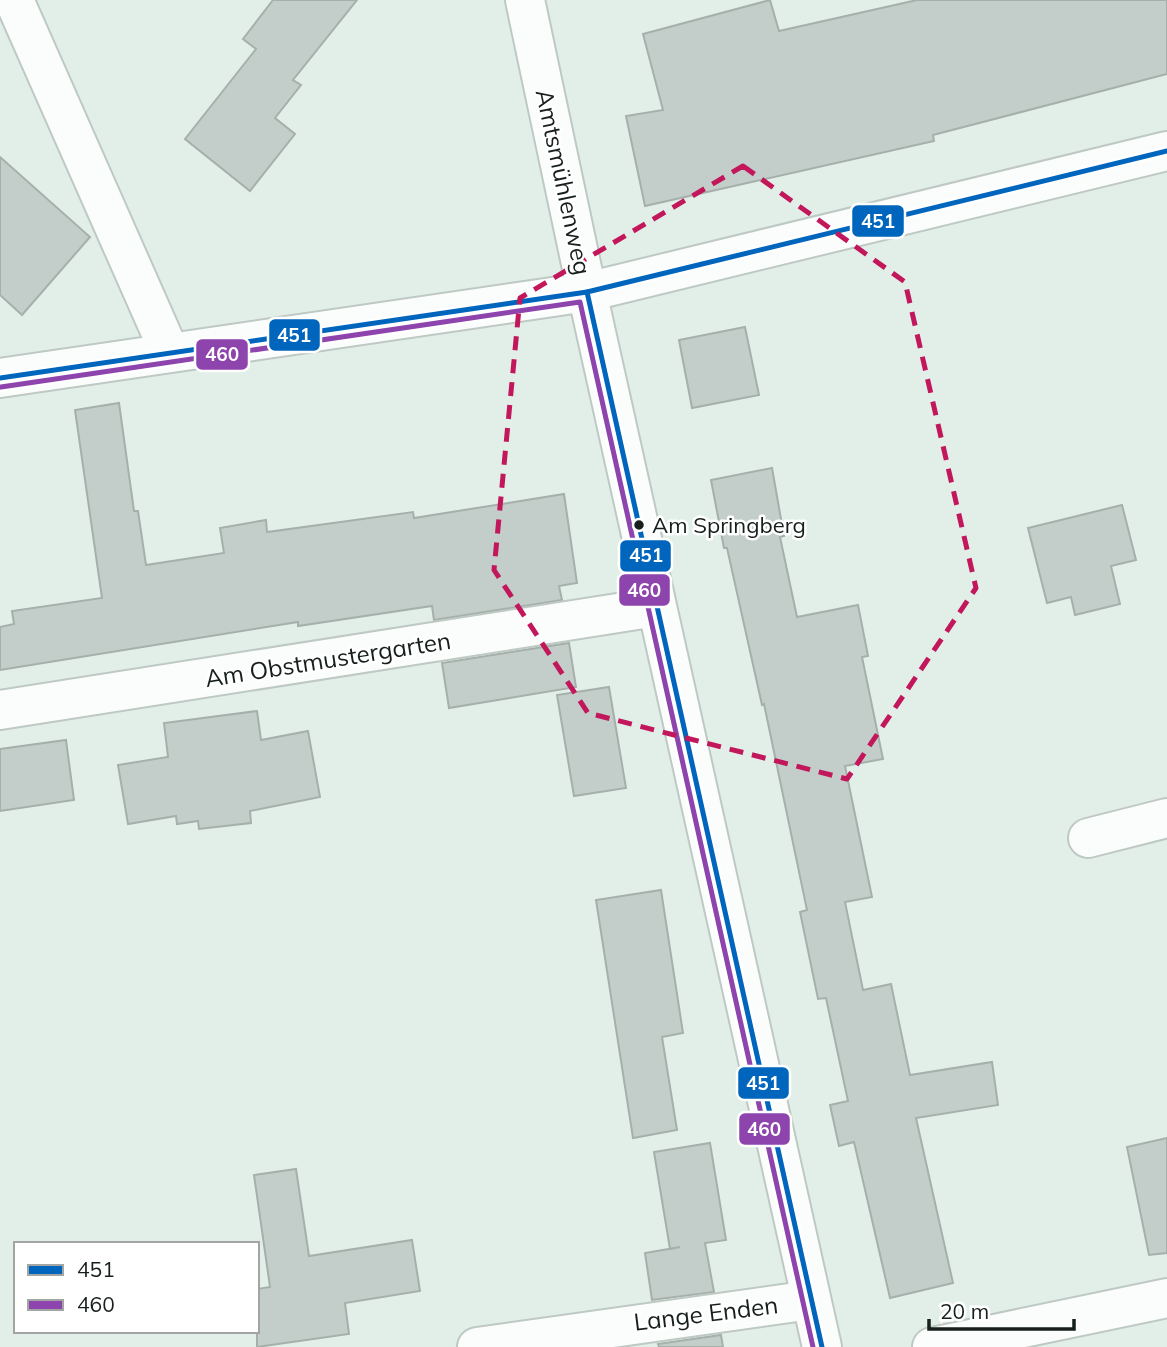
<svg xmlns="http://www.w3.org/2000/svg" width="1167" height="1347" font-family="Mulish,sans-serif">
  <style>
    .building { fill: #c3cdc9; stroke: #a6b0ab; stroke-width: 2 }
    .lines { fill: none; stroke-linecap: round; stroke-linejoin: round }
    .minor-casing { stroke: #bfc9c4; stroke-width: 42 }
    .minor { stroke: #fbfdfc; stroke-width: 38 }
    .bus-1-casing { stroke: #fff; stroke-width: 10 }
    .bus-2-casing { stroke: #fff; stroke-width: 10 }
    .bus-1 { stroke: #0065bd; stroke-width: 5 }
    .bus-2 { stroke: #8e44ad; stroke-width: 5 }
    .marked { fill: none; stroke: #c2185b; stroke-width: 5; stroke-dasharray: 14 9; stroke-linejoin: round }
    .bus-dot { fill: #161f1b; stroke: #fff; stroke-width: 2.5 }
    .labels { text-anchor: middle; stroke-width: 5; stroke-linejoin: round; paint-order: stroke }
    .bus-label { font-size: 22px; fill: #161f1b; stroke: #fff; text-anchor: start }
    .street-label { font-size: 24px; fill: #161f1b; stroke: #fff }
    .line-badge { stroke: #fff; stroke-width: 2.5 }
    .badge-label { font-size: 19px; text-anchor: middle; font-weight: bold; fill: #fff }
  </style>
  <rect width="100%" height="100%" fill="#e2efe9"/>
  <!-- building -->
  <g class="building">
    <polygon points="273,0 357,0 293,80 301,85 275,118 295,134 250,191 185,139 256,49 243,39"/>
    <polygon points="770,0 779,31 917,0 1167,0 1167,74 933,135 934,141 645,206 626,116 663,110 643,34"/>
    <polygon points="0,157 90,237 22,315 0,295"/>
    <polygon points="745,327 759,395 692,408 679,340"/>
    <polygon points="119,403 134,511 138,511 146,565 224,553 220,528 266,520 267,532 413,512 414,518 564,494 577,583 559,586 562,600 434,620 432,606 298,626 298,622 0,670 0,627 14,624 12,611 102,598 75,410"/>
    <polygon points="772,468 784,536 780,537 797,617 858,605 868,656 862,657 883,759 845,766 872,897 845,902 863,990 891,984 910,1075 992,1062 998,1105 916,1118 953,1283 890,1298 854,1142 839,1146 830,1105 848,1101 826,998 818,999 800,912 807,910 764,704 762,705 727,548 724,548 711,480"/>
    <polygon points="1122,505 1136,560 1111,566 1120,604 1075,615 1071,597 1047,603 1028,528"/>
    <polygon points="569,643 576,687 449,708 442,663"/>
    <polygon points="609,687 626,788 574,796 557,695"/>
    <polygon points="257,711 261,740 308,731 320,797 250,811 251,823 199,829 198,821 177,824 176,816 128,824 118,765 168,757 164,723"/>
    <polygon points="66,740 74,800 0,811 0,749"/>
    <polygon points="661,890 683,1033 662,1037 677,1130 633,1138 596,900"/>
    <polygon points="1167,1138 1167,1253 1149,1255 1127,1147"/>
    <polygon points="710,1143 726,1240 705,1243 714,1292 652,1300 645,1253 680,1247 670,1249 654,1152"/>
    <polygon points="296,1169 309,1256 412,1240 420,1291 345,1303 349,1334 257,1347 257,1289 270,1287 254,1175"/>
    <polygon points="721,1335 723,1347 659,1347 658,1344"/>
  </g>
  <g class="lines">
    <defs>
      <g id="minor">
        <polyline points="14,0 169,351"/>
        <polyline points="525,0 587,292 822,1347"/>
        <polyline points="0,378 587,292 1167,151"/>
        <polyline points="0,710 656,607"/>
        <polyline points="1088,838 1167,818"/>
        <polyline points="477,1347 811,1300"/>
        <polyline points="932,1347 1167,1298"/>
      </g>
    </defs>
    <!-- minor casing -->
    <use href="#minor" class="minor-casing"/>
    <!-- minor -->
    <use href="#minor" class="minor"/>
    <defs>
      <g id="bus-1">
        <polyline points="587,292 822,1347"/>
        <polyline points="0,378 587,292 1167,151"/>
      </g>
      <polyline id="bus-2" points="1,387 580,302 813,1347"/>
    </defs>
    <!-- bus-1 casing -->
    <use href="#bus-1" class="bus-1-casing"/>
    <!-- bus-2 casing -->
    <use href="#bus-2" class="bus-2-casing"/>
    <!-- bus-1 -->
    <use href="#bus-1" class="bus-1"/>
    <!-- bus-2 -->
    <use href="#bus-2" class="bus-2"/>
  </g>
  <!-- marked area -->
  <path class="marked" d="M743,166L905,282L976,588L847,779L588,713L494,570L520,298Z"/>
  <!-- markers -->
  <circle class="bus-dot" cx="639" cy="525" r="6"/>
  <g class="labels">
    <!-- bus labels -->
    <g class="bus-label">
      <text x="652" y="533">Am Springberg</text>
    </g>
    <!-- street labels -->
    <g class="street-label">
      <text transform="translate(563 182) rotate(78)" y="8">Amtsmühlenweg</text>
      <text transform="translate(328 660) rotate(-9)" y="8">Am Obstmustergarten</text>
      <text transform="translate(706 1314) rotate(-7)" y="8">Lange Enden</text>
    </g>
  </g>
  <g class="line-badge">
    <rect x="851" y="204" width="54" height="34" rx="7" fill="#0065bd"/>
    <rect x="268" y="318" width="53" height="34" rx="7" fill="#0065bd"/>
    <rect x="195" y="338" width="54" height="33" rx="7" fill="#8e44ad"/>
    <rect x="619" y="539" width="53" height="34" rx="7" fill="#0065bd"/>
    <rect x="618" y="573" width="53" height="34" rx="7" fill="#8e44ad"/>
    <rect x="737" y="1066" width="53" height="34" rx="7" fill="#0065bd"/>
    <rect x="738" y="1112" width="53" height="34" rx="7" fill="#8e44ad"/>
  </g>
  <g class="badge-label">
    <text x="878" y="228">451</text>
    <text x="294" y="342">451</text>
    <text x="222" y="361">460</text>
    <text x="646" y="562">451</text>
    <text x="644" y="597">460</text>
    <text x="763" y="1090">451</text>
    <text x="764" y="1136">460</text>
  </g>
  <!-- legend -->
  <rect x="14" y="1242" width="245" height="91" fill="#ffffff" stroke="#a2a5a4" stroke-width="2"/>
  <rect x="28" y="1265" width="35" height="10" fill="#0065bd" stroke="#a2a5a4" stroke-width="2"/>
  <text x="77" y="1277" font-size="21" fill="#161f1b">451</text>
  <rect x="28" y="1300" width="35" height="10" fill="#8e44ad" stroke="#a2a5a4" stroke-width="2"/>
  <text x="77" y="1312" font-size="21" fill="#161f1b">460</text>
  <!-- scale -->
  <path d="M929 1319v10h145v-10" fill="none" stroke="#161f1b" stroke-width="3.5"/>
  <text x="940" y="1319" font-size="21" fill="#161f1b" stroke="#ffffff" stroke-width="5" paint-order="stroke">20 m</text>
</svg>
